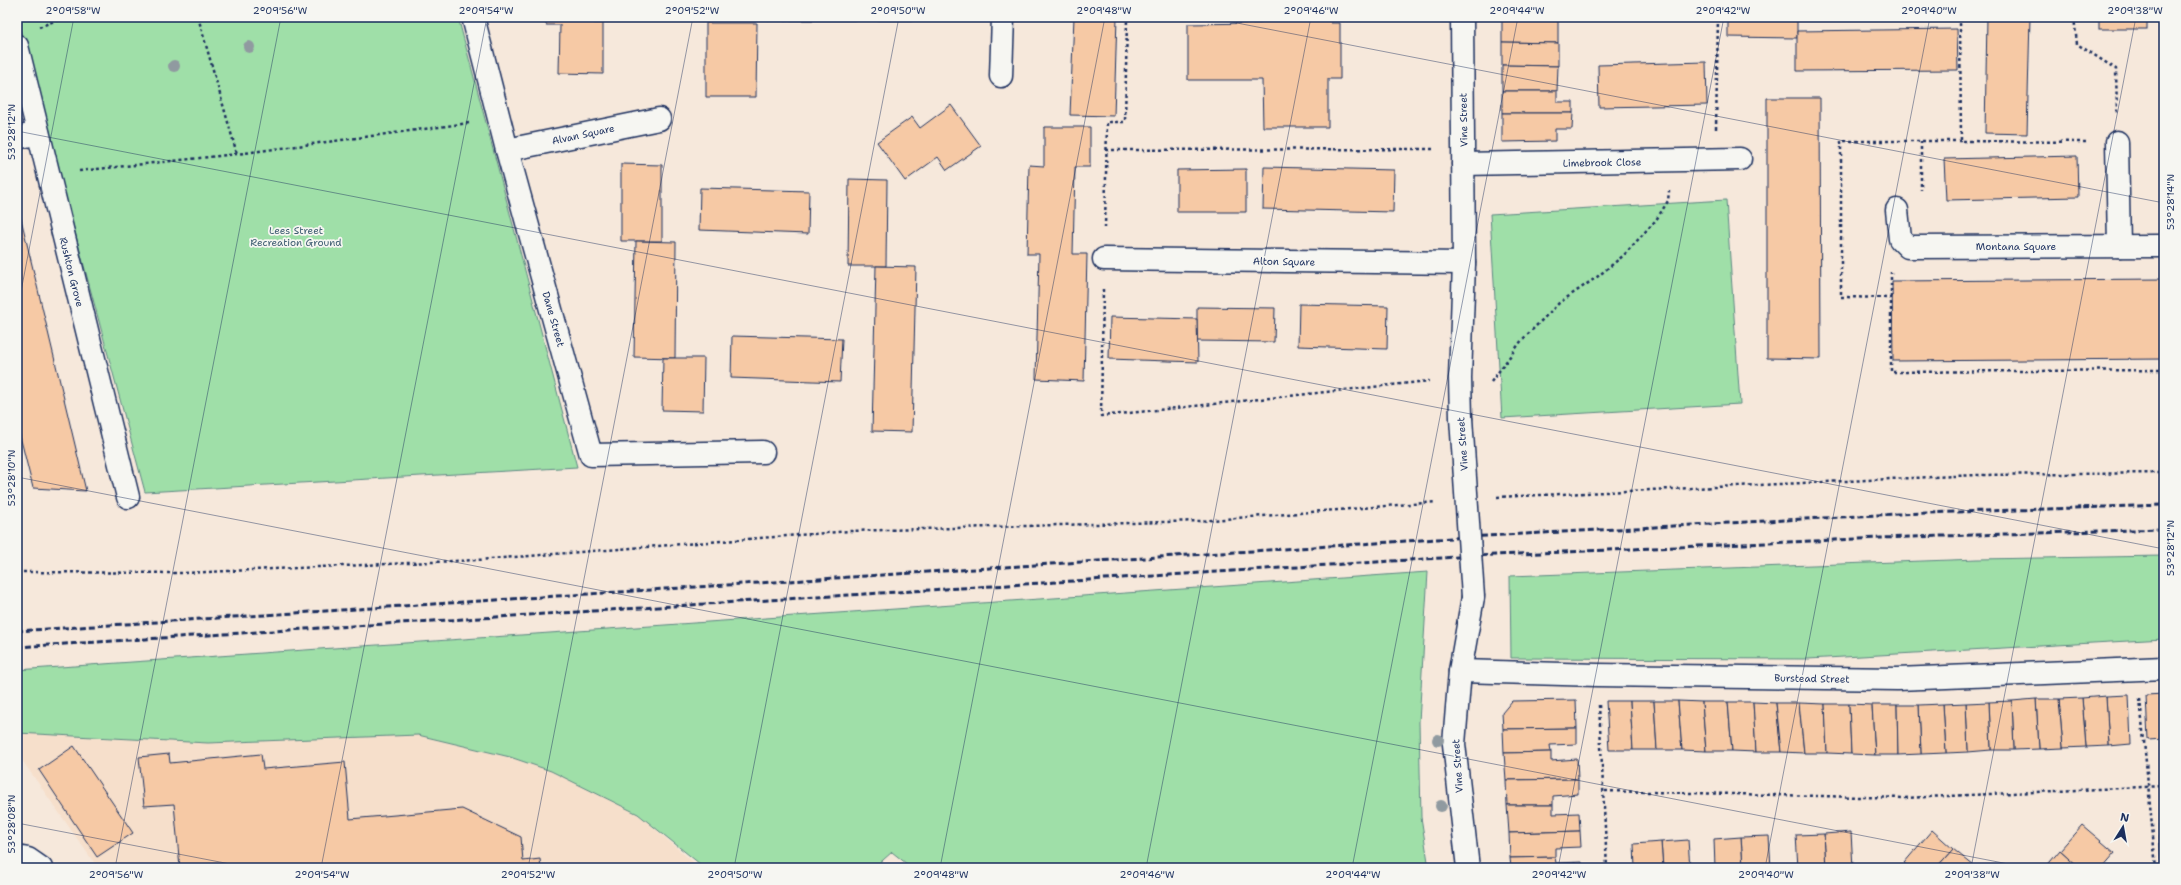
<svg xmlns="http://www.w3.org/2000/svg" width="2181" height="885" font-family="'Shantell Sans',sans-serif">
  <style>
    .built { fill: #f6dfcb }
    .green { fill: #9fdfa8; stroke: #5d8783 }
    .building { fill: #f6c9a5; stroke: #1b2f5e }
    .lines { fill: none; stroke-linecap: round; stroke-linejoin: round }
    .street-casing { stroke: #1b2f5e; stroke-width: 25 }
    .path { stroke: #1b2f5e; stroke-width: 2.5; stroke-dasharray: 3 3; stroke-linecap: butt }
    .street { stroke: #f6f6f2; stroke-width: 22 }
    .rail { stroke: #1b2f5e; stroke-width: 3; stroke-dasharray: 6 3; stroke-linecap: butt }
    .street-bridge-casing { stroke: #1b2f5e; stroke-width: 25; stroke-linecap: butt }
    .street-bridge { stroke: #f6f6f2; stroke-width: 22 }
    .tree { fill: #909aa0 }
    .ticks { fill: none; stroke: #1b2f5e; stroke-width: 1; stroke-opacity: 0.45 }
    .labels { text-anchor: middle; stroke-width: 3.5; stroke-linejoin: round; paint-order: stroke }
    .street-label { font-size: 10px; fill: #1b2f5e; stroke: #f6f6f2 }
    .park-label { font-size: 10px; fill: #3c5b70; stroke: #f6f6f2 }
    .neatline { fill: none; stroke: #1b2f5e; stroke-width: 1.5 }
    .ticks-label { font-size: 10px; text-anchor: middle; fill: #1b2f5e }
  </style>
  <rect width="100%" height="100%" fill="#f6e8db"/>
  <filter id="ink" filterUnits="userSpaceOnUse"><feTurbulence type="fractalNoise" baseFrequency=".025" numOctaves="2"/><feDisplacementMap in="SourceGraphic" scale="8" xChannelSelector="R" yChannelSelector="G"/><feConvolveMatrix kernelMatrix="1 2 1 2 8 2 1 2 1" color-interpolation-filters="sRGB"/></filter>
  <g filter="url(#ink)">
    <!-- built -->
    <polygon class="built" points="17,733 208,743 418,735 510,757 551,771 638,814 700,868 98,868 17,753"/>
    <!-- green -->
    <g class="green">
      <polygon points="17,17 458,17 577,467 145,492"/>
      <polygon points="1726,200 1740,404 1502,418 1490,214"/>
      <polygon points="2164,556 2164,639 1808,659 1511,658 1510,576 1978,559"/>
      <polygon points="1428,572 1419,722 1421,817 1429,868 912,868 892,852 874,868 705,868 638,814 551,771 510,757 418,735 208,743 17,733 17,670"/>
    </g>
    <!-- building -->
    <g class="building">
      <polygon points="546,17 594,17 594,23 603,23 603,74 559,73 560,25 546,25"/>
      <rect x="769" y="17" width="196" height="3"/>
      <polygon points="1074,17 1117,17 1114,116 1070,115"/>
      <polygon points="1260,17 1331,17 1331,23 1340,23 1340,79 1328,79 1328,127 1263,127 1262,80 1188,80 1188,24 1260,23"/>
      <polygon points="1502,17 1558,17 1558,20 1502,19"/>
      <polygon points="1728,17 1797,17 1797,38 1728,37"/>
      <polygon points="1987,17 2030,17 2027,134 1985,133"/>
      <rect x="2099" y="17" width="48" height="12"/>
      <polygon points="1502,19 1558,20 1558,43 1502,42"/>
      <polygon points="706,23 757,23 756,97 706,97"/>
      <polygon points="1957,29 1958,70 1797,71 1797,31"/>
      <polygon points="1502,42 1558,43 1558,66 1502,65"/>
      <polygon points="1706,62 1707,105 1599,107 1598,65"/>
      <polygon points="1502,65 1558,66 1557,91 1502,91"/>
      <polygon points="1502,91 1557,91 1557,102 1573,102 1573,113 1502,113"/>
      <polygon points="1767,98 1820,98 1821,359 1767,358"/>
      <polygon points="951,105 981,146 947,170 938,157 905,181 877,142 912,117 920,128"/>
      <polygon points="1502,113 1573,113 1572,129 1555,129 1555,141 1502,142"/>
      <polygon points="1044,127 1090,127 1090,167 1075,167 1073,254 1087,254 1084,381 1036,379 1039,254 1027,254 1029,165 1044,166"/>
      <polygon points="2077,156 2078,197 1946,200 1944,159"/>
      <polygon points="621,164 662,165 662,241 621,241"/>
      <polygon points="1264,167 1394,170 1393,212 1263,209"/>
      <polygon points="1246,169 1246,212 1177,212 1177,170"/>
      <polygon points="849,179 887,180 886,266 848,266"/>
      <polygon points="700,188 809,191 808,234 699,230"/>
      <polygon points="17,202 86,491 33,488 17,424"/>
      <polygon points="636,241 676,242 675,358 634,357"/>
      <polygon points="876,266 916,267 912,432 872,431"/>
      <polygon points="2164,279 2164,359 1893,361 1892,281"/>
      <polygon points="1299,304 1388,306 1387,349 1298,346"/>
      <polygon points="1197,307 1275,308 1274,342 1197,341"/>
      <polygon points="1110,317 1197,319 1198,362 1109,359"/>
      <polygon points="732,336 842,339 840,382 731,378"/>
      <polygon points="663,358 704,358 703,411 662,410"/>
      <polygon points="2164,694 2164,739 2148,740 2146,695"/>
      <polygon points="2129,695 2131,744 2109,746 2106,696"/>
      <polygon points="2106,696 2109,746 2086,747 2082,698"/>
      <polygon points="2082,698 2086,747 2063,748 2059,699"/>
      <polygon points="2036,699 2059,699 2063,748 2039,749"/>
      <polygon points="2036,699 2039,749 2014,750 2012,701"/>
      <polygon points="1576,700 1577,728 1503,729 1502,713 1512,701"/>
      <polygon points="1606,701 1630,701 1633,750 1609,750"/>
      <polygon points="1630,701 1654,701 1657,750 1633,750"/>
      <polygon points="1654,701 1678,701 1682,750 1657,750"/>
      <polygon points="1678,701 1702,702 1706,751 1682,750"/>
      <polygon points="2012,701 2014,750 1991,750 1989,702"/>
      <polygon points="1702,702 1728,702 1732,751 1706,751"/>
      <polygon points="1728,702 1753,702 1756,752 1732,751"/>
      <polygon points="1753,702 1776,703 1781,752 1756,752"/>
      <polygon points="1989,702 1991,750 1968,752 1966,703"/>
      <polygon points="1776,703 1799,703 1804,753 1781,752"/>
      <polygon points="1799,703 1825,704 1827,753 1804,753"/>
      <polygon points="1966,703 1968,752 1946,753 1943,704"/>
      <polygon points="1825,704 1849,704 1851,754 1827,753"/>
      <polygon points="1849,704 1872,705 1875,755 1851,754"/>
      <polygon points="1943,704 1946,753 1921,754 1919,705"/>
      <polygon points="1872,705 1897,705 1898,755 1875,755"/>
      <polygon points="1897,705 1919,705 1921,754 1898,755"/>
      <polygon points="1577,728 1577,744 1550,745 1551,752 1504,753 1503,729"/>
      <polygon points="74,746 133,833 97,857 39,770"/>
      <polygon points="1551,752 1551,761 1577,759 1578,779 1506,780 1504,753"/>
      <polygon points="169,754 170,763 261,754 263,769 345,762 350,819 462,809 521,837 523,861 540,859 541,868 180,868 174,804 144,806 139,757"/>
      <polygon points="1578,779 1578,794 1553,796 1553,805 1507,805 1506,780"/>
      <polygon points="1507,805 1553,805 1553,814 1579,813 1580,831 1509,833"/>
      <polygon points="2159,824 2164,824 2164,868 2161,868"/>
      <polygon points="2082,825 2115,853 2102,868 2080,868 2060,850"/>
      <polygon points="1932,830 1953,849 1936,868 1910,868 1904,863"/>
      <polygon points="1580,831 1581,847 1555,848 1555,857 1510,858 1509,833"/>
      <polygon points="1851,832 1853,868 1826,868 1824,834"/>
      <polygon points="1824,834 1826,868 1798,868 1796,835"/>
      <polygon points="1769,836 1771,868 1743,868 1741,837"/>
      <polygon points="1741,837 1743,868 1715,868 1714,839"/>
      <polygon points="1688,840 1690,868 1663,868 1661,842"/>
      <polygon points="1661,842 1663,868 1635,868 1634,844"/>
      <polygon points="1953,849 1974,866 1972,868 1936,868"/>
      <polygon points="2060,850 2080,868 2045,868"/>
      <polygon points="1555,857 1556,863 1582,862 1582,868 1511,868 1510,858"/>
    </g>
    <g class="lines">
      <defs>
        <g id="street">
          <polyline points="473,17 507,150 591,455 763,452"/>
          <polyline points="17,46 128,497"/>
          <polyline points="1001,76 1003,17"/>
          <polyline points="17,138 38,133"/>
          <polyline points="2117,142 2119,246"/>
          <polyline points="507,150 659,119"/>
          <polyline points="1463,164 1740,159"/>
          <polyline points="1897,210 1900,239 1908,247 2164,246"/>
          <polyline points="1104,259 1464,263"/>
          <polyline points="1461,418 1460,378 1464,263 1462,17"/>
          <polyline points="1460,671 1597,675 1897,679 2164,668"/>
          <polyline points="17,857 28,859 41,868"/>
          <polyline points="1468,868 1454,744 1460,671 1473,597"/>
        </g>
      </defs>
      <!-- street casing -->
      <use href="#street" class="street-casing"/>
      <!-- path -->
      <g class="path">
        <polyline points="198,17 237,154"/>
        <polyline points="1960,17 1961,141 2087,142"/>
        <polyline points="2074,17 2077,44 2116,69 2117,113"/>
        <polyline points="39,27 65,17"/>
        <polyline points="1716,129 1718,17"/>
        <polyline points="1921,141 1921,190"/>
        <polyline points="1961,141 1841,141 1841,297 1891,298 1891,372 2164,370"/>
        <polyline points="1106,150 1433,149"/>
        <polyline points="79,171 237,154 469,123"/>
        <polyline points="1105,228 1107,122 1125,122 1127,17"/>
        <polyline points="1103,289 1101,416 1429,381"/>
        <polyline points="1891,298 1891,272"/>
        <polyline points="1491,382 1522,340 1559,303 1597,277 1624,255 1656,220 1668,201 1669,191"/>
        <polyline points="1497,497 1977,475 2164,473"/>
        <polyline points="17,572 184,573 477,560 851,531 1200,521 1436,502"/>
        <polyline points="2140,699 2156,868"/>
        <polyline points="1599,705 1607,868"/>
        <polyline points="1605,791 1905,798 2164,786"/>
      </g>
      <!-- street -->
      <use href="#street" class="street"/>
      <!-- rail -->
      <g class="rail">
        <polyline points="17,631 1468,537 1897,514 2164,505"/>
        <polyline points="17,647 1473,556 1880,538 2164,529"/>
      </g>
      <defs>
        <polyline id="street-bridge" points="1461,418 1473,597"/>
      </defs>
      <!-- street-bridge casing -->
      <use href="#street-bridge" class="street-bridge-casing"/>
      <!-- street-bridge -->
      <use href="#street-bridge" class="street-bridge"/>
    </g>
    <!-- trees -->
    <g class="tree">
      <circle cx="249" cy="47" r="6"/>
      <circle cx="174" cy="66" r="6"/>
      <circle cx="1438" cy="740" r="6"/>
      <circle cx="1441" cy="806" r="6"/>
    </g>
  </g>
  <!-- ticks -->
  <path class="ticks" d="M1206,17L2164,203M17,131L2164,549M17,312L74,17M17,477L2029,868M17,823L251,868M115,868L281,17M321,868L487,17M528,868L693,17M734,868L899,17M940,868L1105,17M1146,868L1311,17M1352,868L1518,17M1558,868L1724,17M1765,868L1930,17M1971,868L2136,17"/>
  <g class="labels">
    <!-- street labels -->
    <g class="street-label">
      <text transform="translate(1463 120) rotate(-91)" y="4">Vine Street</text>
      <text transform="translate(583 134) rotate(-12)" y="4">Alvan Square</text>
      <text transform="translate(1602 162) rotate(-1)" y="4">Limebrook Close</text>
      <text x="2016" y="250">Montana Square</text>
      <text transform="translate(1284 261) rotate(1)" y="4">Alton Square</text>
      <text transform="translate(72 272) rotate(76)" y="4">Rushton Grove</text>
      <text transform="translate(554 319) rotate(74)" y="4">Dane Street</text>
      <text transform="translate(1462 444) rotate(-94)" y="4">Vine Street</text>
      <text transform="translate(1812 678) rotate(1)" y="4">Burstead Street</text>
      <text transform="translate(1457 766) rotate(-94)" y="4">Vine Street</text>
    </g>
    <!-- park labels -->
    <g class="park-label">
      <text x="296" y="234">Lees Street<tspan x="296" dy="12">Recreation Ground</tspan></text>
    </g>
  </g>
  <!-- margin -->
  <rect width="2181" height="885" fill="none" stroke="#f6f6f2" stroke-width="44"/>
  <!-- north arrow -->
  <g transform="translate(2123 827) rotate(11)" stroke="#f6f6f2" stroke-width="3" paint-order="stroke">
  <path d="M0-3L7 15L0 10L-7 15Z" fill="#1b2f5e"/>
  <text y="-6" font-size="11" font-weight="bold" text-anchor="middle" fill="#1b2f5e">N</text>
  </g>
  <rect x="22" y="22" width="2137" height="841" class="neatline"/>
  <g class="ticks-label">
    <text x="73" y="14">2°09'58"W</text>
    <text x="280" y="14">2°09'56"W</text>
    <text x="486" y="14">2°09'54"W</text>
    <text x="692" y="14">2°09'52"W</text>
    <text x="898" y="14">2°09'50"W</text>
    <text x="1104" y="14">2°09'48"W</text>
    <text x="1311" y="14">2°09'46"W</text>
    <text x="1517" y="14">2°09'44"W</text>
    <text x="1723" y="14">2°09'42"W</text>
    <text x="1929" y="14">2°09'40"W</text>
    <text x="2135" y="14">2°09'38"W</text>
    <text transform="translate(11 132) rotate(-90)" y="4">53°28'12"N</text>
    <text transform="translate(2170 202) rotate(-90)" y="4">53°28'14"N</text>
    <text transform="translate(11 478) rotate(-90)" y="4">53°28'10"N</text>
    <text transform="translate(2170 548) rotate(-90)" y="4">53°28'12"N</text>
    <text transform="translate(11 824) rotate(-90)" y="4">53°28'08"N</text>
    <text x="116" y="878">2°09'56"W</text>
    <text x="322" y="878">2°09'54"W</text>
    <text x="528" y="878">2°09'52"W</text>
    <text x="735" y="878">2°09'50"W</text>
    <text x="941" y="878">2°09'48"W</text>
    <text x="1147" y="878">2°09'46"W</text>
    <text x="1353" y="878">2°09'44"W</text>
    <text x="1559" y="878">2°09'42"W</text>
    <text x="1766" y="878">2°09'40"W</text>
    <text x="1972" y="878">2°09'38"W</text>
  </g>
</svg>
